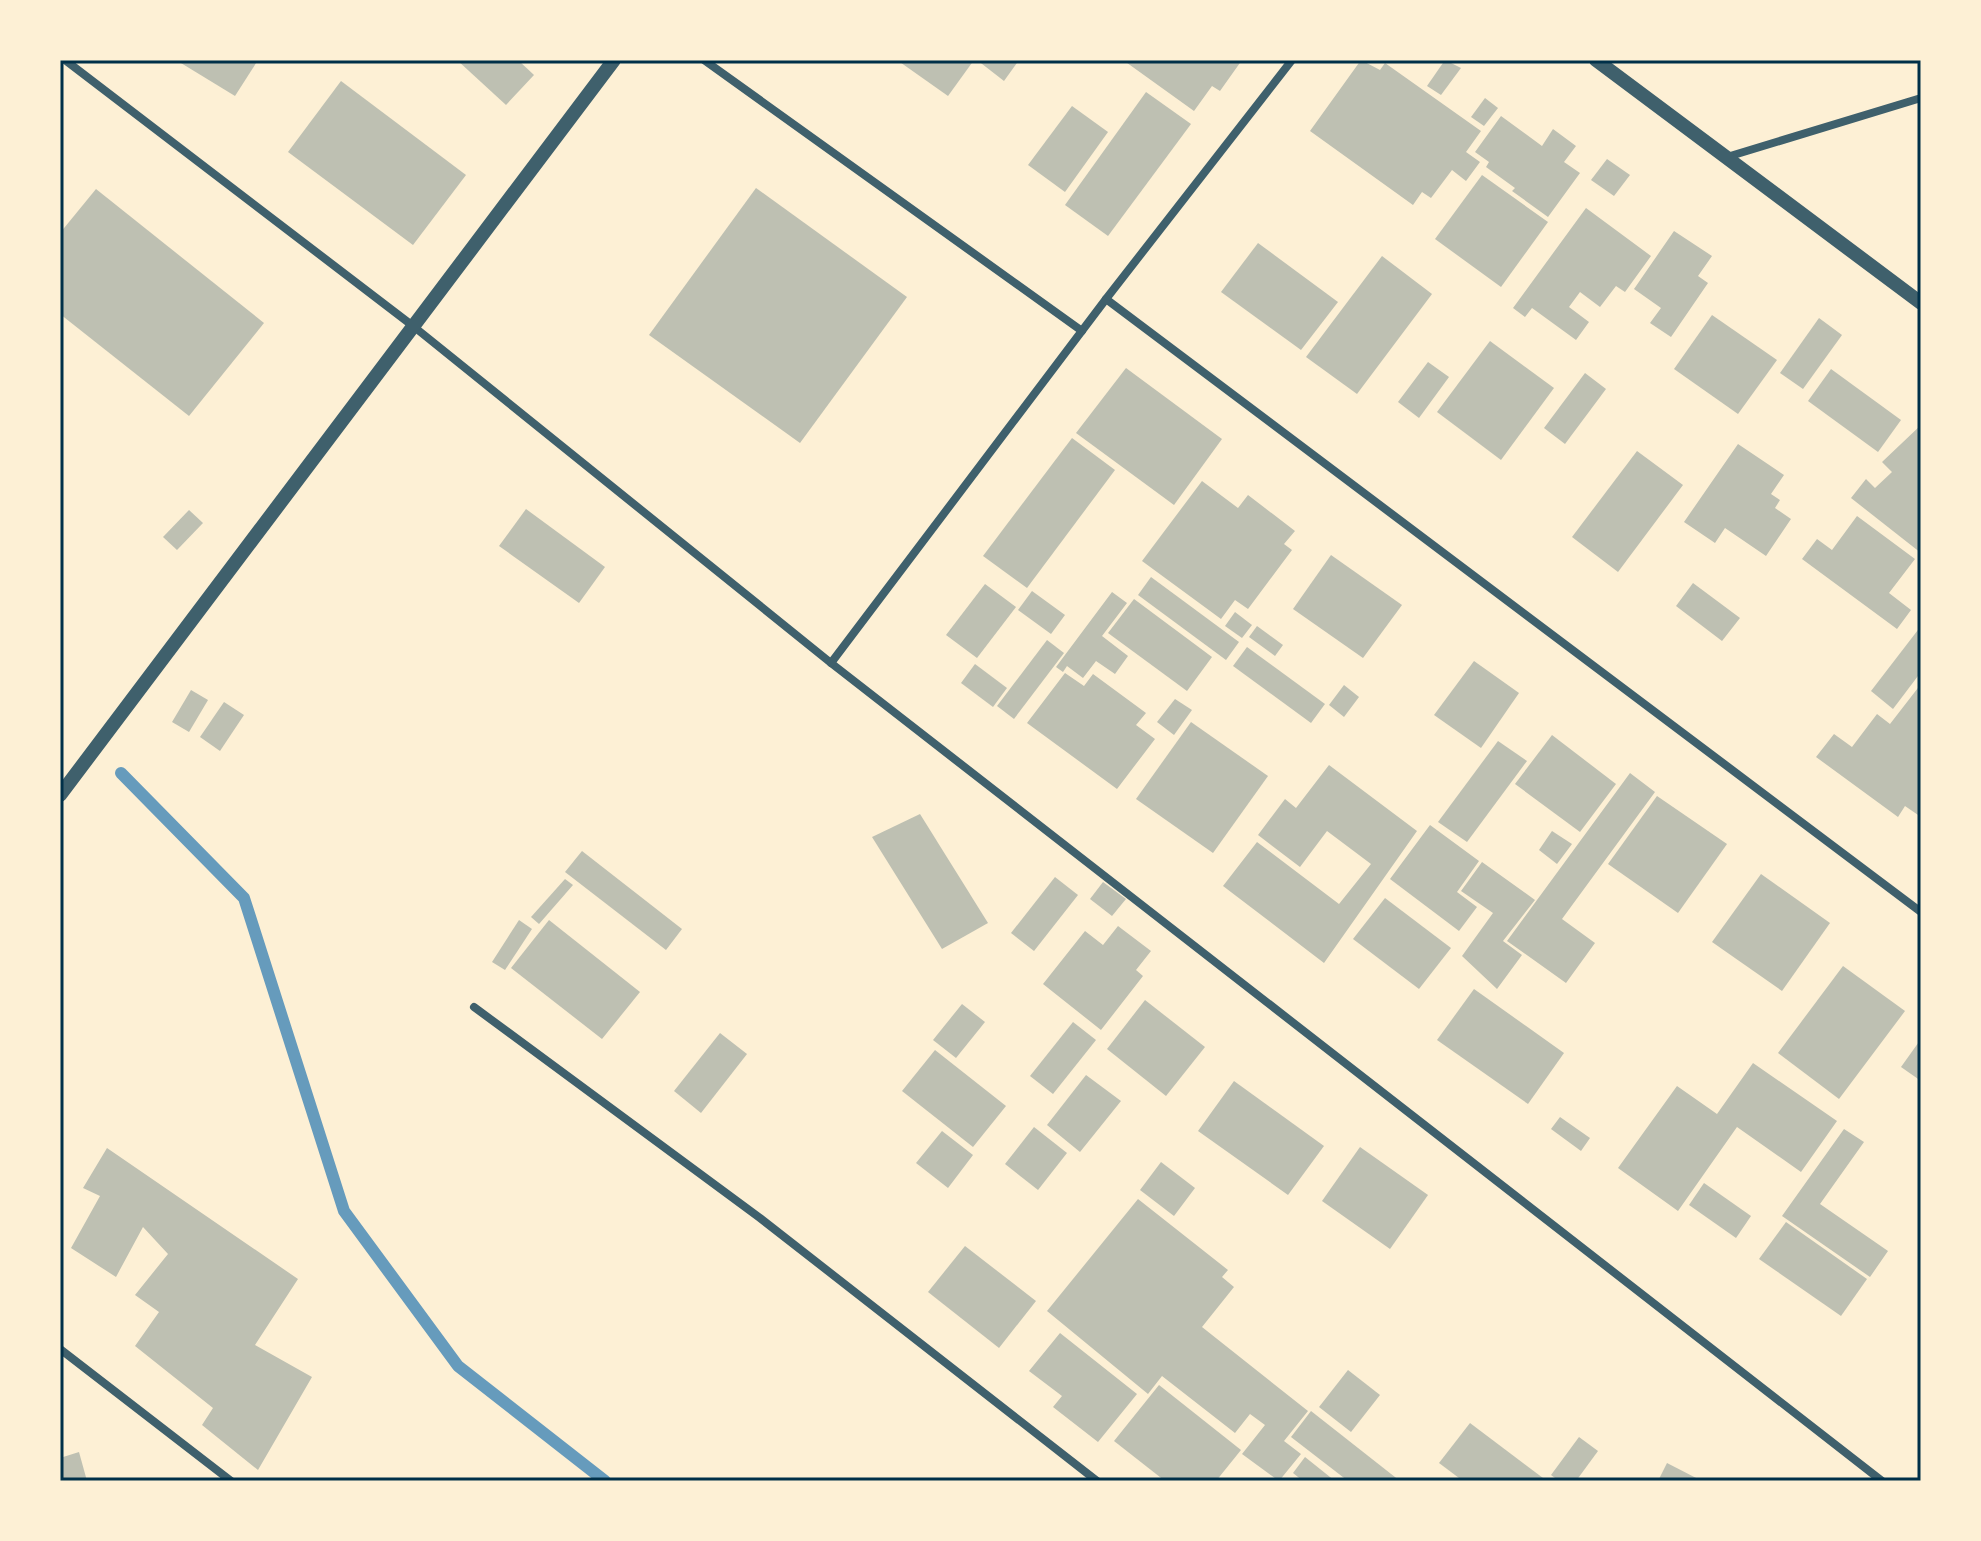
<svg xmlns="http://www.w3.org/2000/svg" width="1981" height="1541" font-family="Literata,serif">
  <style>
    .lines { fill: none; stroke-linecap: round; stroke-linejoin: round }
    .stream { stroke: #669bbc; stroke-width: 12 }
    .building { fill: #bec0b2 }
    .minor { stroke: #3f606c; stroke-width: 8 }
    .tertiary { stroke: #3f606c; stroke-width: 14 }
    .neatline { fill: none; stroke: #003049; stroke-width: 3 }
  </style>
  <rect width="100%" height="100%" fill="#fdf0d5"/>
  <g class="lines">
    <!-- stream -->
    <polyline class="stream" points="121,773 244,898 344,1211 458,1366 605,1481"/>
  </g>
  <!-- building -->
  <g class="building">
    <polygon points="176,60 258,60 235,96"/>
    <polygon points="457,60 518,60 534,75 506,105"/>
    <polygon points="897,60 974,60 948,96"/>
    <polygon points="977,60 1019,60 1004,81"/>
    <polygon points="1123,60 1242,60 1220,91 1212,86 1194,111"/>
    <polygon points="1361,60 1380,70 1385,63 1481,131 1466,152 1480,162 1466,181 1452,170 1431,198 1422,192 1413,205 1310,131"/>
    <polygon points="1445,60 1461,68 1441,95 1427,86"/>
    <polygon points="341,81 466,175 413,245 288,152"/>
    <polygon points="1146,92 1191,124 1108,236 1065,205"/>
    <polygon points="1485,98 1498,108 1484,126 1471,117"/>
    <polygon points="1072,106 1108,132 1065,192 1028,165"/>
    <polygon points="1501,116 1542,146 1553,129 1576,146 1564,162 1580,173 1548,217 1512,191 1515,188 1486,167 1489,162 1475,152"/>
    <polygon points="1607,159 1630,175 1614,196 1591,180"/>
    <polygon points="1482,175 1548,222 1501,287 1435,239"/>
    <polygon points="756,188 907,297 800,443 649,335"/>
    <polygon points="96,189 264,323 189,416 60,314 60,233"/>
    <polygon points="1586,208 1651,256 1625,292 1616,286 1600,307 1580,292 1569,307 1589,322 1576,340 1532,308 1525,317 1513,308"/>
    <polygon points="1674,231 1712,256 1698,276 1708,283 1671,337 1650,323 1661,308 1634,289"/>
    <polygon points="1258,243 1338,302 1301,350 1221,292"/>
    <polygon points="1382,256 1432,294 1357,394 1306,357"/>
    <polygon points="1712,315 1777,360 1738,414 1674,369"/>
    <polygon points="1819,318 1842,335 1803,389 1780,373"/>
    <polygon points="1490,341 1554,388 1501,460 1437,412"/>
    <polygon points="1428,362 1449,377 1419,418 1398,402"/>
    <polygon points="1126,368 1222,439 1174,505 1076,433"/>
    <polygon points="1831,369 1901,420 1878,452 1808,401"/>
    <polygon points="1585,373 1606,389 1565,444 1544,428"/>
    <polygon points="1921,425 1921,553 1851,498 1866,479 1875,488 1892,472 1882,462"/>
    <polygon points="1072,438 1115,470 1027,588 983,556"/>
    <polygon points="1738,444 1784,475 1771,494 1780,500 1775,508 1791,519 1766,556 1725,528 1715,543 1684,522"/>
    <polygon points="1637,451 1683,485 1618,572 1572,537"/>
    <polygon points="1202,481 1238,508 1248,495 1295,531 1284,544 1292,550 1248,609 1235,600 1221,619 1142,561"/>
    <polygon points="526,509 605,567 579,603 499,546"/>
    <polygon points="189,510 203,523 177,550 163,537"/>
    <polygon points="1857,516 1915,559 1889,593 1911,610 1897,629 1802,559 1817,539 1832,550"/>
    <polygon points="1331,555 1402,605 1363,658 1293,609"/>
    <polygon points="1151,577 1239,642 1226,660 1138,595"/>
    <polygon points="1693,583 1740,618 1722,641 1676,606"/>
    <polygon points="985,584 1016,607 977,658 946,635"/>
    <polygon points="1032,591 1065,615 1051,634 1018,610"/>
    <polygon points="1112,592 1127,603 1102,636 1128,656 1115,674 1096,661 1083,678 1067,666 1063,672 1056,667"/>
    <polygon points="1134,599 1212,657 1187,691 1108,633"/>
    <polygon points="1235,612 1252,625 1242,638 1225,626"/>
    <polygon points="1257,626 1283,645 1275,656 1249,637"/>
    <polygon points="1921,626 1921,672 1893,709 1871,691"/>
    <polygon points="1047,640 1064,653 1014,719 997,706"/>
    <polygon points="1247,647 1325,704 1311,723 1233,666"/>
    <polygon points="1474,661 1519,693 1481,748 1434,715"/>
    <polygon points="975,664 1007,688 993,707 961,683"/>
    <polygon points="1065,673 1084,686 1093,674 1146,713 1136,725 1155,739 1117,789 1027,723"/>
    <polygon points="1921,684 1921,817 1905,806 1898,817 1816,757 1834,734 1852,747 1877,714 1890,724"/>
    <polygon points="1344,685 1359,697 1344,717 1329,705"/>
    <polygon points="191,690 208,700 189,732 172,722"/>
    <polygon points="1175,699 1192,710 1174,735 1157,722"/>
    <polygon points="224,702 244,715 220,751 200,737"/>
    <polygon points="1191,722 1268,776 1213,853 1136,799"/>
    <polygon points="1552,735 1616,784 1580,832 1515,784"/>
    <polygon points="1498,741 1527,761 1467,842 1438,822"/>
    <polygon points="1329,765 1417,831 1324,963 1223,886 1257,842 1339,904 1371,864 1327,831 1300,867 1258,835 1285,799 1296,808"/>
    <polygon points="1630,773 1655,792 1562,919 1595,943 1566,983 1507,941"/>
    <polygon points="1657,796 1727,844 1678,913 1608,864"/>
    <polygon points="920,814 988,923 942,949 872,837"/>
    <polygon points="1430,825 1479,861 1457,892 1477,907 1459,931 1390,879"/>
    <polygon points="1552,831 1572,844 1557,864 1539,850"/>
    <polygon points="582,851 682,929 666,950 565,872"/>
    <polygon points="1482,862 1535,900 1503,941 1522,955 1497,989 1462,956 1493,913 1461,891"/>
    <polygon points="1761,874 1830,923 1782,991 1712,942"/>
    <polygon points="1055,877 1078,895 1034,951 1011,933"/>
    <polygon points="565,879 573,885 539,924 531,917"/>
    <polygon points="1103,882 1126,899 1112,916 1090,899"/>
    <polygon points="1385,898 1451,948 1419,989 1353,939"/>
    <polygon points="519,920 532,929 505,970 492,962"/>
    <polygon points="549,920 640,992 602,1039 511,968"/>
    <polygon points="1118,926 1151,951 1136,970 1143,976 1101,1030 1043,984 1085,931 1103,945"/>
    <polygon points="1843,966 1905,1011 1839,1099 1778,1053"/>
    <polygon points="1474,989 1564,1053 1528,1104 1437,1040"/>
    <polygon points="1145,1000 1205,1047 1166,1096 1107,1049"/>
    <polygon points="962,1004 985,1022 956,1058 933,1040"/>
    <polygon points="1073,1022 1096,1040 1053,1094 1030,1076"/>
    <polygon points="720,1033 747,1054 701,1113 674,1091"/>
    <polygon points="1921,1039 1921,1081 1901,1067"/>
    <polygon points="935,1050 1006,1106 973,1147 902,1091"/>
    <polygon points="1753,1063 1837,1121 1801,1172 1737,1127 1678,1211 1618,1168 1677,1086 1717,1114"/>
    <polygon points="1086,1075 1121,1101 1080,1152 1047,1125"/>
    <polygon points="1234,1081 1324,1146 1288,1195 1198,1131"/>
    <polygon points="1560,1117 1590,1138 1581,1151 1551,1129"/>
    <polygon points="1034,1127 1067,1153 1038,1190 1005,1164"/>
    <polygon points="1844,1129 1864,1142 1820,1204 1888,1251 1870,1277 1782,1216"/>
    <polygon points="942,1131 973,1155 948,1188 916,1163"/>
    <polygon points="1360,1147 1428,1195 1390,1249 1322,1201"/>
    <polygon points="107,1148 298,1279 255,1345 312,1377 258,1470 202,1425 213,1408 135,1346 159,1312 135,1295 168,1254 143,1227 116,1277 71,1248 100,1196 83,1188"/>
    <polygon points="1161,1162 1195,1188 1174,1216 1140,1190"/>
    <polygon points="1704,1183 1751,1216 1736,1238 1689,1205"/>
    <polygon points="1138,1199 1228,1270 1222,1277 1234,1287 1202,1327 1308,1411 1284,1441 1301,1454 1279,1481 1242,1454 1265,1425 1250,1414 1235,1433 1162,1376 1148,1394 1047,1311"/>
    <polygon points="1786,1222 1867,1279 1841,1316 1759,1259"/>
    <polygon points="965,1246 1036,1301 999,1348 928,1292"/>
    <polygon points="1060,1333 1137,1394 1098,1442 1053,1407 1062,1396 1029,1371"/>
    <polygon points="1348,1370 1380,1395 1351,1432 1319,1407"/>
    <polygon points="1159,1385 1241,1450 1216,1481 1165,1481 1114,1441"/>
    <polygon points="1311,1411 1400,1481 1348,1481 1291,1437"/>
    <polygon points="1470,1423 1547,1481 1463,1481 1439,1463"/>
    <polygon points="1579,1437 1598,1451 1576,1481 1559,1481 1551,1475"/>
    <polygon points="79,1452 87,1481 60,1481 60,1458"/>
    <polygon points="1305,1457 1335,1481 1303,1481 1293,1473"/>
    <polygon points="1667,1463 1702,1481 1658,1481"/>
  </g>
  <g class="lines">
    <!-- minor -->
    <g class="minor">
      <polyline points="65,60 413,326 831,663 1882,1481"/>
      <polyline points="704,60 1082,331"/>
      <polyline points="1727,157 1921,98"/>
      <polyline points="1106,299 1921,912"/>
      <polyline points="831,663 1106,299 1292,60"/>
      <polyline points="474,1007 760,1218 1097,1481"/>
      <polyline points="60,1349 231,1481"/>
    </g>
    <!-- tertiary -->
    <g class="tertiary">
      <polyline points="1596,60 1921,303"/>
      <polyline points="60,795 614,60"/>
    </g>
  </g>
  <!-- border -->
  <rect width="1981" height="1541" fill="none" stroke="#fdf0d5" stroke-width="124"/>
  <rect x="62" y="62" width="1857" height="1417" class="neatline"/>
</svg>
